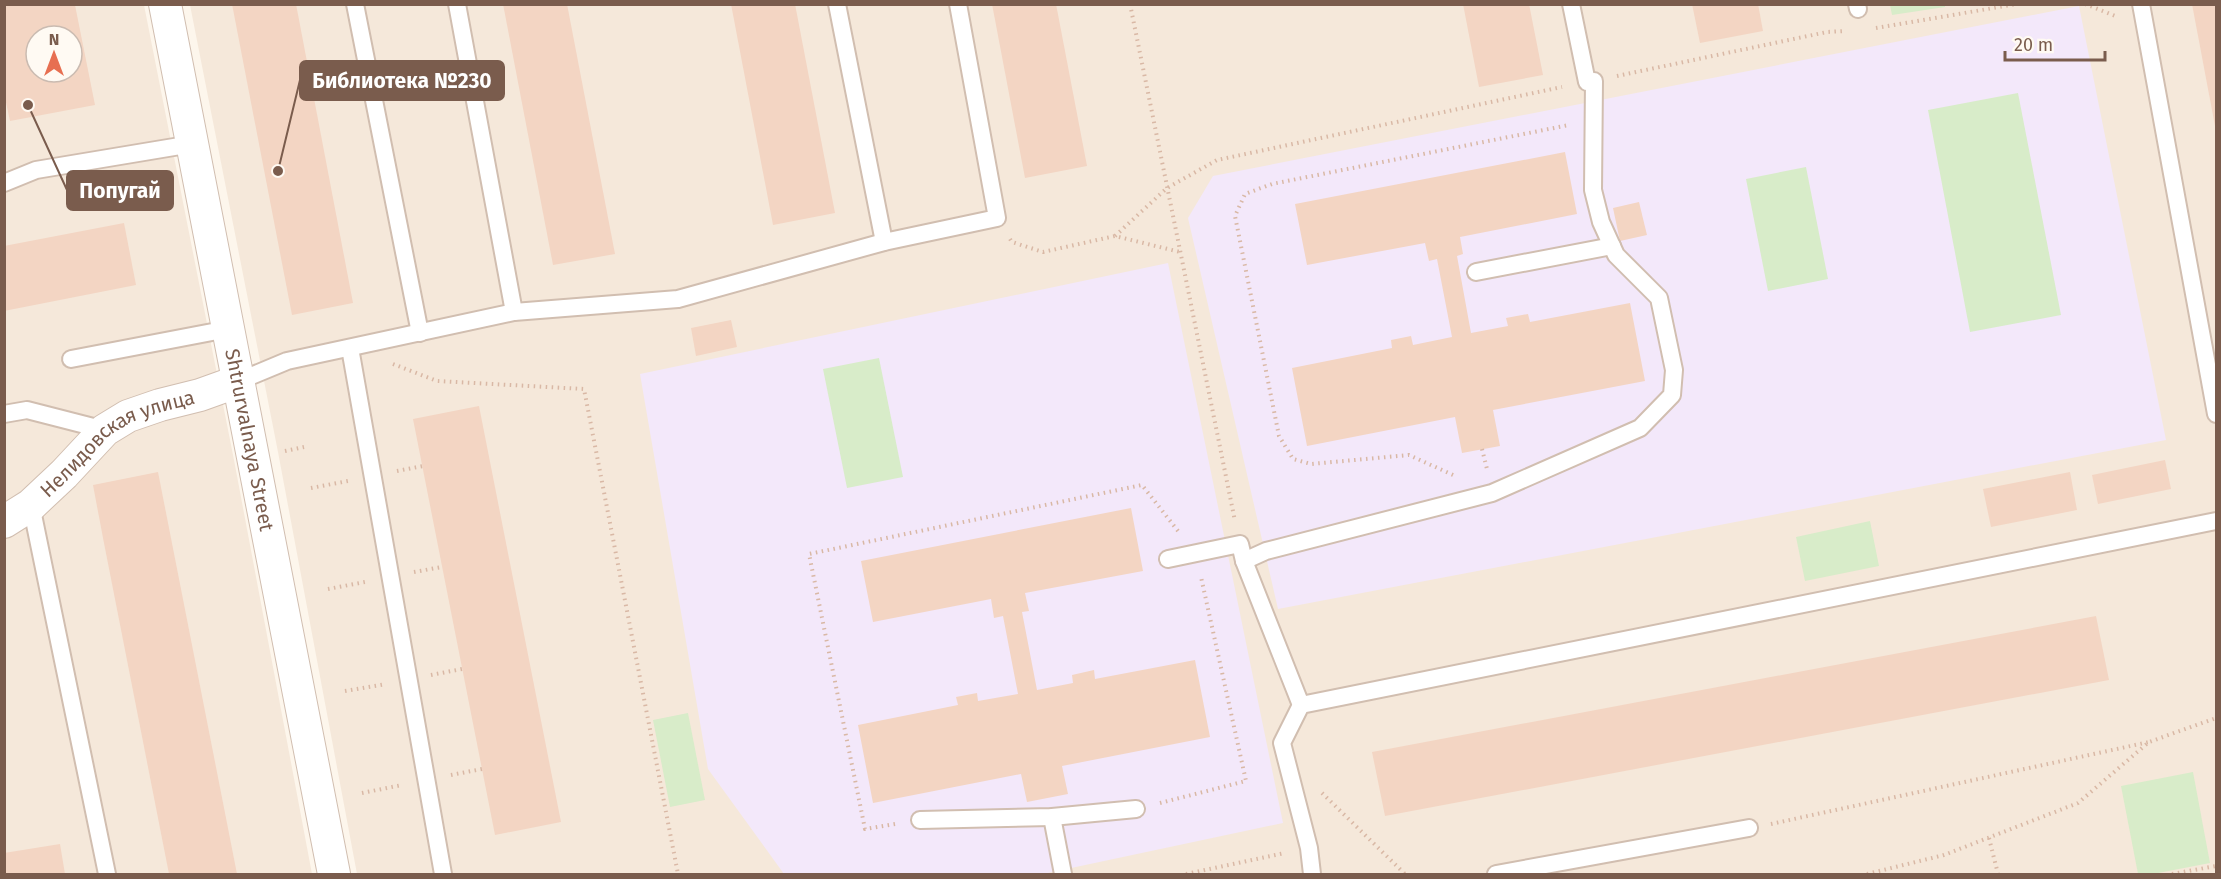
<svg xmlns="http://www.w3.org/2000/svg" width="2221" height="879" font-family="'Fira Sans',sans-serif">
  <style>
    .residential { fill: #f5e8da; fill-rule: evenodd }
    .education { fill: #f3e8fa }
    .green { fill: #d8ecc9 }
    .building { fill: #f3d5c3; fill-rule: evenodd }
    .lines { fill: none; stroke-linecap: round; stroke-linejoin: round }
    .lane-casing { stroke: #d1beb0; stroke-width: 20 }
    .street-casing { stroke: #d1beb0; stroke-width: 34 }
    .path { stroke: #d9b8a5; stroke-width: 4; stroke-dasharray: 1.5 4.5; stroke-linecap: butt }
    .lane { stroke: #fff; stroke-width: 16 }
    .street { stroke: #fff; stroke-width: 32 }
    .labels { text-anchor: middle; stroke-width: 4.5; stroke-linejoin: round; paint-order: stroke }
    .street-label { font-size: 20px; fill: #7a5c4d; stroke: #fffaf3 }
    .leader { fill: none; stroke: #7a5c4d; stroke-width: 2 }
    .callout-dot { fill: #7a5c4d; stroke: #fffaf3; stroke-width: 2 }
    .callout { fill: #7a5c4d; stroke: #7a5c4d; stroke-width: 2 }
    .callout-label { font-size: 21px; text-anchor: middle; font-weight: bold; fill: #fff }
  </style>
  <rect width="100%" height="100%" fill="#fdf6ec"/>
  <!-- residential -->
  <g class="residential">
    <path d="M5,5H144L234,460L312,874H5ZM36,36H72V72H36Z"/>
    <polygon points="190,5 2216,5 2216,874 357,874 278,452"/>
  </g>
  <!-- education -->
  <g class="education">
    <polygon points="2079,6 2166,440 1278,609 1188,218 1213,176"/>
    <polygon points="1168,263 1283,823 1043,874 784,874 708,769 640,374"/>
  </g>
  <!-- green -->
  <g class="green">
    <polygon points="1945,4 1945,7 1892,15 1890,5"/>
    <polygon points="2018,93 2061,315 1970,332 1928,110"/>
    <polygon points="1806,167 1828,279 1768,291 1746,179"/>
    <polygon points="879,358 903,477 847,488 823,369"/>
    <polygon points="1870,521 1879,566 1805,581 1796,537"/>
    <polygon points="688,713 705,800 670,807 653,720"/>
    <polygon points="2193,772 2210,863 2153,874 2138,874 2121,786"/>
  </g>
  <!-- building -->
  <g class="building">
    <polygon points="232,4 296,4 353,303 292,315"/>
    <polygon points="503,4 567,4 615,254 553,265"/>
    <polygon points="731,4 795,4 835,213 773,225"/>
    <polygon points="992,4 1056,4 1087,166 1025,178"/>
    <polygon points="1463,4 1529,4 1543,75 1479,87"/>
    <polygon points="1692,4 1758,4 1763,31 1700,43"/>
    <polygon points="2192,4 2216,4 2216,126 2215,126"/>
    <path d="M4,5H75L95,105L10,121L4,93ZM36,36H72V72H36Z"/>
    <polygon points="1565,152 1577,214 1460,237 1463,254 1457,256 1471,333 1508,326 1506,318 1528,314 1530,322 1630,303 1645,381 1493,410 1500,446 1462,453 1455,417 1307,446 1292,368 1392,348 1391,340 1411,336 1413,345 1452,337 1437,259 1429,261 1425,243 1307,265 1295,204"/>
    <polygon points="1639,202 1647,235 1620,241 1613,208"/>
    <polygon points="124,223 136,285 4,311 4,246"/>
    <polygon points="731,320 737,347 696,356 691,328"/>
    <polygon points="479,406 561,822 495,835 413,419"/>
    <polygon points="2165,460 2171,489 2098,504 2092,475"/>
    <polygon points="158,472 237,874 169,874 103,538 93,485"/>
    <polygon points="2070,472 2077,510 1991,527 1983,489"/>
    <polygon points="1131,508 1143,571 1025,593 1029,611 1022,612 1037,690 1073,683 1072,675 1094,670 1095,679 1195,660 1210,737 1062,766 1068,794 1027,802 1021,774 873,803 858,725 958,705 956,697 977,693 978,701 1018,694 1003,616 994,618 991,599 873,622 861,561"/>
    <polygon points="2096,616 2109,680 1385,816 1372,752"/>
    <polygon points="60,844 65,874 5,874 4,853"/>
  </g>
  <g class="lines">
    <defs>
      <g id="lane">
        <polyline points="355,4 420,333"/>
        <polyline points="457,4 514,312"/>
        <polyline points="837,4 884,242"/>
        <polyline points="1571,4 1587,82"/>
        <polyline points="1857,4 1858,9"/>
        <polyline points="2141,4 2216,414"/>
        <polyline points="4,183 36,170 192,144"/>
        <polyline points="1476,272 1612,246"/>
        <polyline points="350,348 443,874"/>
        <polyline points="71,359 228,329"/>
        <polyline points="239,381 287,361 514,312 678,299 884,242 997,218 958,4"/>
        <polyline points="4,414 27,410 105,430"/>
        <polyline points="31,505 107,874"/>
        <polyline points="1168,559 1240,544 1244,561 1301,705"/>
        <polyline points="1244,561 1266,551 1492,493 1640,428 1672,395 1674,370 1659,298 1616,255 1601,222 1593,190 1594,81"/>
        <polyline points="1052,817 1063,874"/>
        <polyline points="920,820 1052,817 1136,809"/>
        <polyline points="1312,874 1309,848 1282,743 1301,705 2216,521"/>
        <polyline points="1496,874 1749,828"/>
      </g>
      <g id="street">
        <path id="s1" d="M165,4L334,874"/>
        <path id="s2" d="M4,522L31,505L64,474L105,430L128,416L160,405L200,395L239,381"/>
      </g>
    </defs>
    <!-- lane casing -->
    <use href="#lane" class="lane-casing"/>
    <!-- street casing -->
    <use href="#street" class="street-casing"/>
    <!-- path -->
    <g class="path">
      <polyline points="1130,4 1235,521"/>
      <polyline points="2085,4 2118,17"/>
      <polyline points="1876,28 2017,4"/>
      <polyline points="1617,76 1827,32 1845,31"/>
      <polyline points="1115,236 1167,188 1217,160 1562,87"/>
      <polyline points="1010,239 1012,242 1043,252 1115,236 1180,252"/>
      <polyline points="393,364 437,381 584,389 678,874"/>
      <polyline points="1482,449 1487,469"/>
      <polyline points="285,451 304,447"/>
      <polyline points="397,471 423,466"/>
      <polyline points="1453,475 1409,455 1311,464 1293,459 1279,436 1235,216 1245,194 1272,184 1569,125"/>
      <polyline points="311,488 348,481"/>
      <polyline points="414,572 442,567"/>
      <polyline points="328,589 365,582"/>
      <polyline points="431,675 462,669"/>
      <polyline points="345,691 386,684"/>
      <polyline points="451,775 482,769"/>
      <polyline points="362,793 402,785"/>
      <polyline points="1322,793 1405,874"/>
      <polyline points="1160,803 1246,781 1201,577"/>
      <polyline points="895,824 865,829 809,554 1142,485 1178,531"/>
      <polyline points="1771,824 2149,742"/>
      <polyline points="1989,838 1998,874"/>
      <polyline points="1186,874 1285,853"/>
      <polyline points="1867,874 1944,855 2078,803 2149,742 2216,718"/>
      <polyline points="2172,874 2216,866"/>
    </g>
    <!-- lane -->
    <use href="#lane" class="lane"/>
    <!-- street -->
    <use href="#street" class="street"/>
  </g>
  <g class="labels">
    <!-- street labels -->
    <g class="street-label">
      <text dy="7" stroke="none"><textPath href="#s1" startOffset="444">Shtrurvalnaya Street</textPath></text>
      <text dy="7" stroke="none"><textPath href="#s2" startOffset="141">Нелидовская улица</textPath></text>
    </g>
  </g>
  <!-- callouts -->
  <path class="leader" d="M278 171L300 80M28 105L67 190"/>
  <g class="callout-dot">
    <circle cx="278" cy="171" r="6"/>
    <circle cx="28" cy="105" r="6"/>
  </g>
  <g class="callout">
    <rect x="300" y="61" width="204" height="39" rx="6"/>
    <rect x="67" y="171" width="106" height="39" rx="6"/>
  </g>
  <g class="callout-label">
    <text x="402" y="88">Библиотека №230</text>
    <text x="120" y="198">Попугай</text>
  </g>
  <!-- border -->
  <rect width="2221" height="879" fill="none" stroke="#7a5c4d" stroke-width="12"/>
  <!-- north arrow -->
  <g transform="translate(54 54)"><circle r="28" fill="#fffaf3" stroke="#cabbb1" stroke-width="1.5"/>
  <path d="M0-4.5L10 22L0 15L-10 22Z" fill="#e76f51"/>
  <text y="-9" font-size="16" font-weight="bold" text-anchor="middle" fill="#7a5c4d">N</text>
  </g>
  <!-- scale -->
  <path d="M2005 51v9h100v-9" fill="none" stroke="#7a5c4d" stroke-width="3"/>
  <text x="2014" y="51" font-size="18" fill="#7a5c4d" stroke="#fffaf3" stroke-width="4.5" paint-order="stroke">20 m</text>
</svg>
